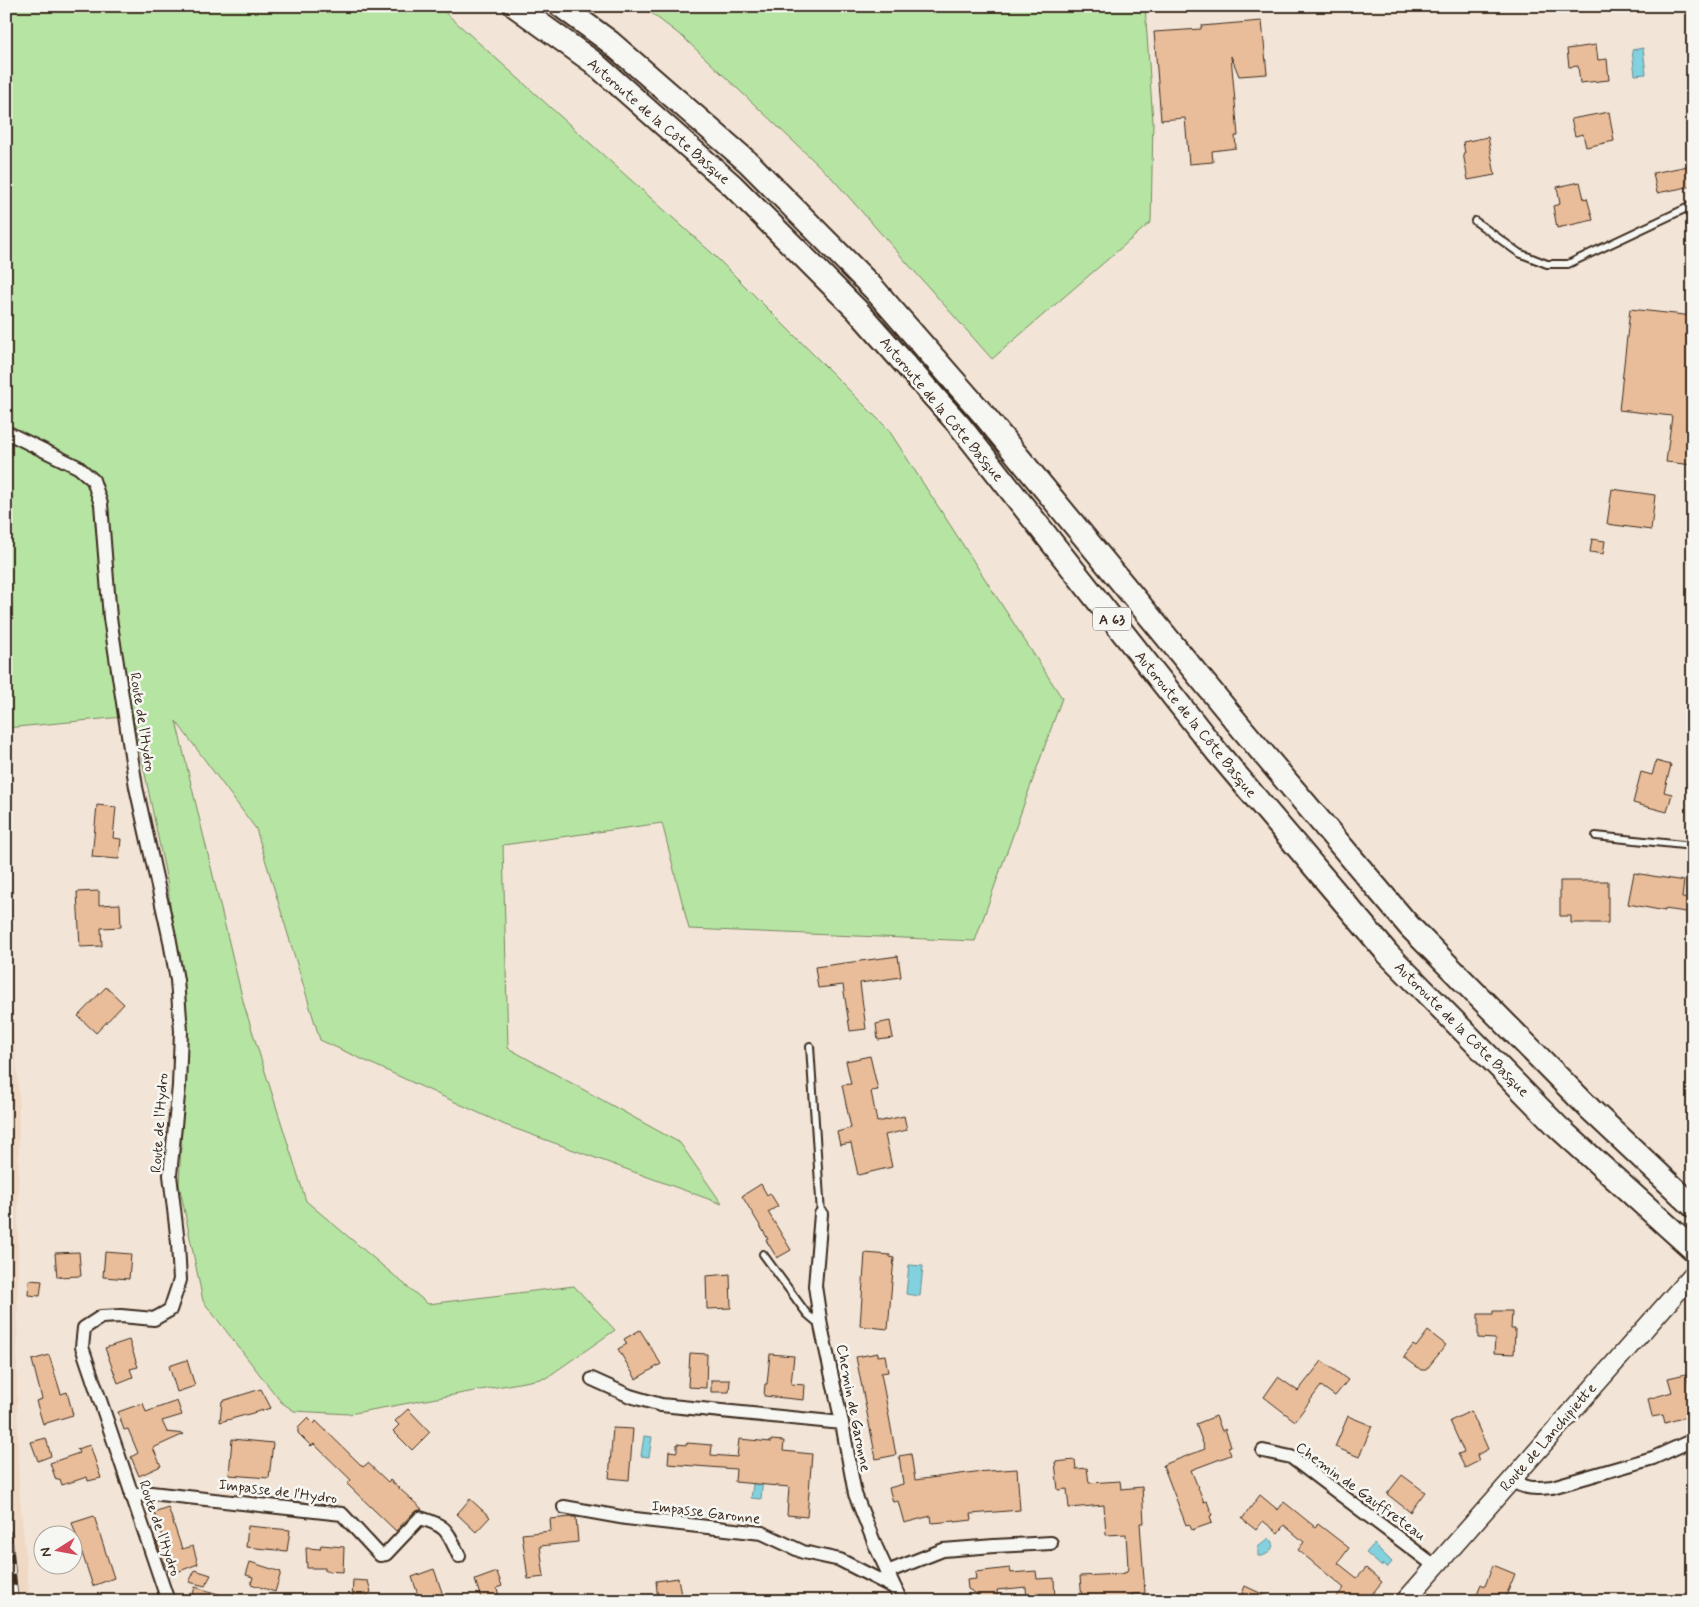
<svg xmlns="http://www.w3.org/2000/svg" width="1699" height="1607" font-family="Mynerve,sans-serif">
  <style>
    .built { fill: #efd9c4 }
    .green { fill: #b6e4a3; stroke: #788760 }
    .water { fill: #82d1df; stroke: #668e92 }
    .building { fill: #e9bd99; stroke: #3b2a1e }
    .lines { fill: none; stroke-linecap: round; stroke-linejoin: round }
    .lane-casing { stroke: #3b2a1e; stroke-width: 10 }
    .street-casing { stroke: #3b2a1e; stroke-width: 16 }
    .secondary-casing { stroke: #3b2a1e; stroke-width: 21 }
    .highway-casing { stroke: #3b2a1e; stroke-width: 26 }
    .lane { stroke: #f6f6f2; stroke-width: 6 }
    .street { stroke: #f6f6f2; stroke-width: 12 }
    .secondary { stroke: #f6f6f2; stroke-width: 18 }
    .highway { stroke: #f6f6f2; stroke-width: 22 }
    .rail-casing { stroke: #3b2a1e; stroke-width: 5.5 }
    .rail { stroke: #f6f6f2; stroke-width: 4; stroke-dasharray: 11; stroke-linecap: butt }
    .labels { text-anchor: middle; stroke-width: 5; stroke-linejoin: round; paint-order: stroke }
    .shield { fill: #f6f6f2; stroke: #73675e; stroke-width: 1 }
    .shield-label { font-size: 14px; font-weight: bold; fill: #3b2a1e }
    .street-label { font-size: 15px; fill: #3b2a1e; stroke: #f6f6f2 }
  </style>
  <rect width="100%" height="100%" fill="#f2e5d7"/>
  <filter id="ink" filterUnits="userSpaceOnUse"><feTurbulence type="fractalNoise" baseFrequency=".02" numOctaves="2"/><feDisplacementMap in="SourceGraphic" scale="10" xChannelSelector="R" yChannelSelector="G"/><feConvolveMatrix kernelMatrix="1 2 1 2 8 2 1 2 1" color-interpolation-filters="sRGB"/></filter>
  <g filter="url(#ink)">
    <!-- built -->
    <polygon class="built" points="6,951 19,1094 17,1398 19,1489 30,1601 6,1601"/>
    <!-- green -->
    <g class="green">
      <polygon points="6,6 438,6 713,254 888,429 1062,698 975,941 689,929 662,823 503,845 508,1048 680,1143 722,1204 505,1125 320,1040 256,829 176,721 244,1005 306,1201 428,1304 574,1286 615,1330 546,1378 349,1414 294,1411 281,1402 203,1301 179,1184 187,1035 167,881 133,716 6,728"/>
      <polygon points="642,6 1145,6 1153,122 1151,222 992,359 831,177 684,38"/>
    </g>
    <!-- water -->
    <g class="water">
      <polygon points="1643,48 1646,74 1635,75 1632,50"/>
      <polygon points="909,1265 923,1266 920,1296 906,1294"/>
      <polygon points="644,1436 652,1437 649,1457 641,1456"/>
      <polygon points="754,1478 763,1479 761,1499 751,1498"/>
      <path d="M1269,1538L1273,1542C1274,1550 1266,1557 1258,1556V1547Z"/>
      <polygon points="1374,1544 1392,1562 1387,1568 1383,1564 1381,1566 1366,1553"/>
    </g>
    <!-- building -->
    <g class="building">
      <polygon points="1262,21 1267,74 1239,76 1231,56 1238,136 1235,136 1236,148 1212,151 1213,162 1189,164 1185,118 1161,120 1154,32 1201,29 1201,26"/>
      <polygon points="1596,45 1598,60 1607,59 1609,80 1580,83 1578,66 1569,67 1567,49"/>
      <polygon points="1609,112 1614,141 1586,147 1583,134 1575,136 1571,119"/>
      <polygon points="1488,137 1495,175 1468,180 1463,153 1465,153 1463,142"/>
      <polygon points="1693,165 1693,186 1657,193 1653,173"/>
      <polygon points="1580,182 1584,199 1587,198 1593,220 1557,228 1553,206 1560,204 1557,187"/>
      <polygon points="1630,309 1693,316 1693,465 1666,462 1672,416 1619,410"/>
      <polygon points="1612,489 1655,495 1651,530 1607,524"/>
      <polygon points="1592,539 1605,541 1603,554 1590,552"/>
      <polygon points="1656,761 1671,765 1664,792 1672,794 1667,812 1633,803 1641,772 1652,775"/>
      <polygon points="97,805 116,807 113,838 121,839 119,859 92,857"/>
      <polygon points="1634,873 1684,881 1682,898 1693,899 1693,913 1665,909 1665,911 1628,904"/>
      <polygon points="1560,881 1608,881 1608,923 1571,923 1571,916 1560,916"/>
      <polygon points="99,891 99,905 120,904 121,927 101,928 102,946 80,947 77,892"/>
      <polygon points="898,956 901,977 860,983 866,1029 850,1031 843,985 818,988 815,967"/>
      <polygon points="106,987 124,1004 96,1033 78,1016"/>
      <polygon points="890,1021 893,1038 878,1040 876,1024"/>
      <polygon points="870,1056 878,1090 871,1091 877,1122 904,1116 907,1130 885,1135 892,1167 858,1175 851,1143 840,1145 837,1132 851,1128 842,1085 851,1084 846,1061"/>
      <polygon points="761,1184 767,1195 770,1193 778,1206 768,1212 791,1250 777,1258 766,1240 768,1239 742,1196"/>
      <polygon points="79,1252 81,1276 57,1277 55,1253"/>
      <polygon points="105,1252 131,1254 129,1279 103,1277"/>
      <polygon points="865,1253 890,1255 890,1257 894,1258 888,1329 860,1326"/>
      <polygon points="730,1274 731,1308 707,1309 706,1276"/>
      <polygon points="29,1280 42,1281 40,1296 28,1295"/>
      <polygon points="1493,1311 1512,1311 1511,1329 1515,1329 1514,1354 1494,1353 1495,1339 1478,1338 1478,1314 1493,1314"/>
      <polygon points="640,1330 661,1364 636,1379 618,1349 627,1344 624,1339"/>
      <polygon points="1428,1331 1446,1345 1426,1370 1421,1370 1404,1357 1413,1345 1416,1347"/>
      <polygon points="129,1340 138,1367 130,1369 133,1377 118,1383 105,1348"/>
      <polygon points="690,1353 707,1354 706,1388 688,1387"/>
      <polygon points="878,1353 878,1356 885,1355 888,1372 881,1373 896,1455 876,1459 856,1357"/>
      <polygon points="770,1354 794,1356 791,1384 805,1385 804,1400 764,1396 765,1384 767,1384"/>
      <polygon points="49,1355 61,1394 67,1392 73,1415 43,1424 36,1401 42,1399 32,1360"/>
      <polygon points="187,1360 195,1386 177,1392 169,1366"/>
      <polygon points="1322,1361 1348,1380 1335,1396 1321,1386 1295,1421 1264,1397 1278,1377 1298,1391"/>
      <polygon points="1686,1374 1693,1400 1693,1415 1665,1423 1663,1415 1652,1417 1648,1399 1672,1392 1668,1378"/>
      <polygon points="711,1380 730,1380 729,1392 711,1392"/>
      <polygon points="261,1389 271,1408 220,1422 222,1401"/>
      <polygon points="177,1401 182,1415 162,1421 167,1432 184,1434 153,1448 161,1466 139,1476 131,1457 138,1453 128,1429 124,1430 118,1412 143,1403 146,1412"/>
      <polygon points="408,1409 430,1432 412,1450 393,1431 399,1425 395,1421"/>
      <polygon points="1471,1411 1488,1449 1477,1455 1479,1461 1465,1468 1458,1454 1464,1452 1450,1421"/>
      <polygon points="1216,1416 1222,1431 1225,1429 1231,1446 1228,1447 1231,1455 1191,1470 1204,1502 1207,1501 1212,1515 1210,1516 1212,1523 1192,1530 1189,1524 1186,1525 1163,1465 1205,1449 1196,1424"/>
      <polygon points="1348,1416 1372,1426 1359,1457 1335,1447"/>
      <polygon points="308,1418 314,1424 316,1421 363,1467 368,1463 388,1482 390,1480 422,1509 414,1512 396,1531 347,1484 351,1480 314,1444 311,1446 298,1433 298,1428"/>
      <polygon points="613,1428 633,1429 629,1480 609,1478"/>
      <polygon points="46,1438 51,1456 38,1461 31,1442"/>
      <polygon points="232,1439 273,1443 269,1478 229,1475"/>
      <polygon points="739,1439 771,1442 771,1440 784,1441 783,1451 812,1454 807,1517 787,1515 789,1487 735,1482 736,1469 668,1464 669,1451 677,1452 677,1444 687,1445 687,1443 712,1445 711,1455 737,1457"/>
      <polygon points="90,1445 101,1478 88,1481 87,1477 62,1485 60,1479 56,1480 50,1463 79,1453 77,1449"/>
      <polygon points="911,1454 915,1480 975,1472 1017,1469 1020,1510 971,1514 972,1520 955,1522 955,1521 932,1523 931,1516 904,1523 898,1501 893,1502 889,1488 903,1484 899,1456"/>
      <polygon points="1075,1460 1076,1469 1087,1468 1089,1483 1120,1481 1121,1489 1142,1487 1144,1523 1140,1523 1145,1593 1132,1594 1133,1601 1082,1601 1080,1576 1120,1574 1127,1572 1128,1567 1126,1534 1106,1535 1104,1505 1069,1508 1067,1489 1058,1490 1055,1462"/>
      <polygon points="1402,1475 1425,1492 1410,1512 1387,1494"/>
      <polygon points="1260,1495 1278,1510 1284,1502 1315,1527 1318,1524 1349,1548 1338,1563 1357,1578 1366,1568 1382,1582 1366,1601 1333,1601 1344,1588 1298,1550 1304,1542 1284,1525 1278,1533 1263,1521 1256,1530 1242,1519"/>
      <polygon points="470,1499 490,1517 476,1532 457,1514"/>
      <polygon points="168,1507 182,1549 193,1546 198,1564 169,1575 156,1540 163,1538 154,1512"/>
      <polygon points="94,1516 114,1578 93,1586 72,1523"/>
      <polygon points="572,1517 576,1517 578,1542 540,1546 544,1577 528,1579 522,1534 551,1531 550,1519"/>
      <polygon points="248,1526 290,1530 287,1551 246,1547"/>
      <polygon points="321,1545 344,1547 343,1572 325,1571 325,1568 307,1568 306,1548 320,1549"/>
      <polygon points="250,1562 281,1572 275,1592 251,1584 253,1577 246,1575"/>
      <polygon points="1493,1565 1515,1574 1504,1601 1474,1601 1481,1584 1485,1586"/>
      <polygon points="1010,1568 1011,1573 1036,1571 1037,1579 1054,1578 1055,1601 1027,1601 1026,1587 997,1590 998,1601 978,1601 977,1594 968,1589 967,1580 976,1579 975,1572"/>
      <polygon points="434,1569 445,1601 420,1601 412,1577"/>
      <polygon points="195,1570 211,1575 205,1586 189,1582"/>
      <polygon points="497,1572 502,1586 497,1588 500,1601 482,1601 475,1580"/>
      <polygon points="678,1578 682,1601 658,1601 656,1581"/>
      <polygon points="353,1580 368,1581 371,1592 361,1601 352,1601"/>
      <polygon points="1245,1586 1277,1601 1239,1601"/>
      <polygon points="195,1587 232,1598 231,1601 191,1601"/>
    </g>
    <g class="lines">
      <defs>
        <g id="lane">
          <polyline points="1475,221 1519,253 1547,264 1568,264 1693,205"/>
          <polyline points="1596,836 1693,846"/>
          <polyline points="810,1046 821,1214"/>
          <polyline points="763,1254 807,1314 820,1325"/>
        </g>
        <g id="street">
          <polyline points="6,432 78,467 93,480 101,504 110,618 136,787 169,936 177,980 181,1031 179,1086 170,1175 178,1243 180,1280 170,1310 154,1319 121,1316 101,1317 84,1328 82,1347 168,1601"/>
          <polyline points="821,1214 815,1286 821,1326 842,1423 855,1494 876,1547 901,1601"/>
          <polyline points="592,1379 630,1396 661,1405 842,1423"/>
          <polyline points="1263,1451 1291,1457 1435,1566"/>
          <path d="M1511,1480C1524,1489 1536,1489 1552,1487L1653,1458L1693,1440"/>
          <path d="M131,1496L151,1493L342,1514L380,1555L386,1554L420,1518C448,1526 447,1531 459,1556"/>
          <polyline points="564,1507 626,1518 762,1533 803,1552 840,1560 895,1588"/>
          <polyline points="887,1572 943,1550 994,1546 1051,1543"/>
        </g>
        <polyline id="secondary" points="1405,1601 1693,1274"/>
        <g id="highway">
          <polyline points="515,6 593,62 732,185 857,310 960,426 1217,752 1388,954 1559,1128 1693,1249"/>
          <polyline points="561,6 610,42 749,163 874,289 983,414 1244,731 1410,927 1590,1109 1693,1206"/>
        </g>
      </defs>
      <!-- lane casing -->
      <use href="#lane" class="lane-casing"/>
      <!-- street casing -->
      <use href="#street" class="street-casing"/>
      <!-- secondary casing -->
      <use href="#secondary" class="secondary-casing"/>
      <!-- highway casing -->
      <use href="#highway" class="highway-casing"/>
      <!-- lane -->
      <use href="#lane" class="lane"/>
      <!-- street -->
      <use href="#street" class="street"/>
      <!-- secondary -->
      <use href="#secondary" class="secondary"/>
      <!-- highway -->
      <use href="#highway" class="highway"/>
      <defs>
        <g id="rail">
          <polyline points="6,1498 16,1601"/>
          <polyline points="6,1596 7,1601"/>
        </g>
      </defs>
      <!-- rail casing -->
      <use href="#rail" class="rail-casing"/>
      <!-- rail -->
      <use href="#rail" class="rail"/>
    </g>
  </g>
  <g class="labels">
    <!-- shield labels -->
    <rect class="shield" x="1093" y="607.5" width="38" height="23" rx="4"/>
    <g class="shield-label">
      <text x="1112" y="624">A 63</text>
    </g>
    <!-- street labels -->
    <g class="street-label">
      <text transform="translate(659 121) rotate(41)" y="5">Autoroute de la Côte Basque</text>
      <text transform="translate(942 409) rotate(50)" y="5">Autoroute de la Côte Basque</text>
      <text transform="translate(143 722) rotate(81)" y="5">Route de l'Hydro</text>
      <text transform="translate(1196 724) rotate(51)" y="5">Autoroute de la Côte Basque</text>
      <text transform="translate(1462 1029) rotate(45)" y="5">Autoroute de la Côte Basque</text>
      <text transform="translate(159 1123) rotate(-86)" y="5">Route de l'Hydro</text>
      <text transform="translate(854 1408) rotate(79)" y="5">Chemin de Garonne</text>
      <text transform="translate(1548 1437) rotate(-49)" y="5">Route de Lanchipiette</text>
      <text transform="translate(278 1491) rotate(7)" y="5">Impasse de l'Hydro</text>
      <text transform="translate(1361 1491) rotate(36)" y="5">Chemin de Gauffreteau</text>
      <text transform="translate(706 1512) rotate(7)" y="5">Impasse Garonne</text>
      <text transform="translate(160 1528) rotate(71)" y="5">Route de l'Hydro</text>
    </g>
  </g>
  <!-- margin -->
  <rect width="1699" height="1607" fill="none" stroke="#f6f6f2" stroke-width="25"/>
  <rect x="12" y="12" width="1674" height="1582" fill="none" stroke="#3b2a1e" stroke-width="2" filter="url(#ink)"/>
  <!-- north arrow -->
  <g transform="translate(58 1550) rotate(259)"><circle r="24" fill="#f6f6f2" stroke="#aba49d"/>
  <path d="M0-4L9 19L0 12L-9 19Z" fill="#d1495b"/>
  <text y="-8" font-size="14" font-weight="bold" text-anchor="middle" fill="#3b2a1e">N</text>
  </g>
</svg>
